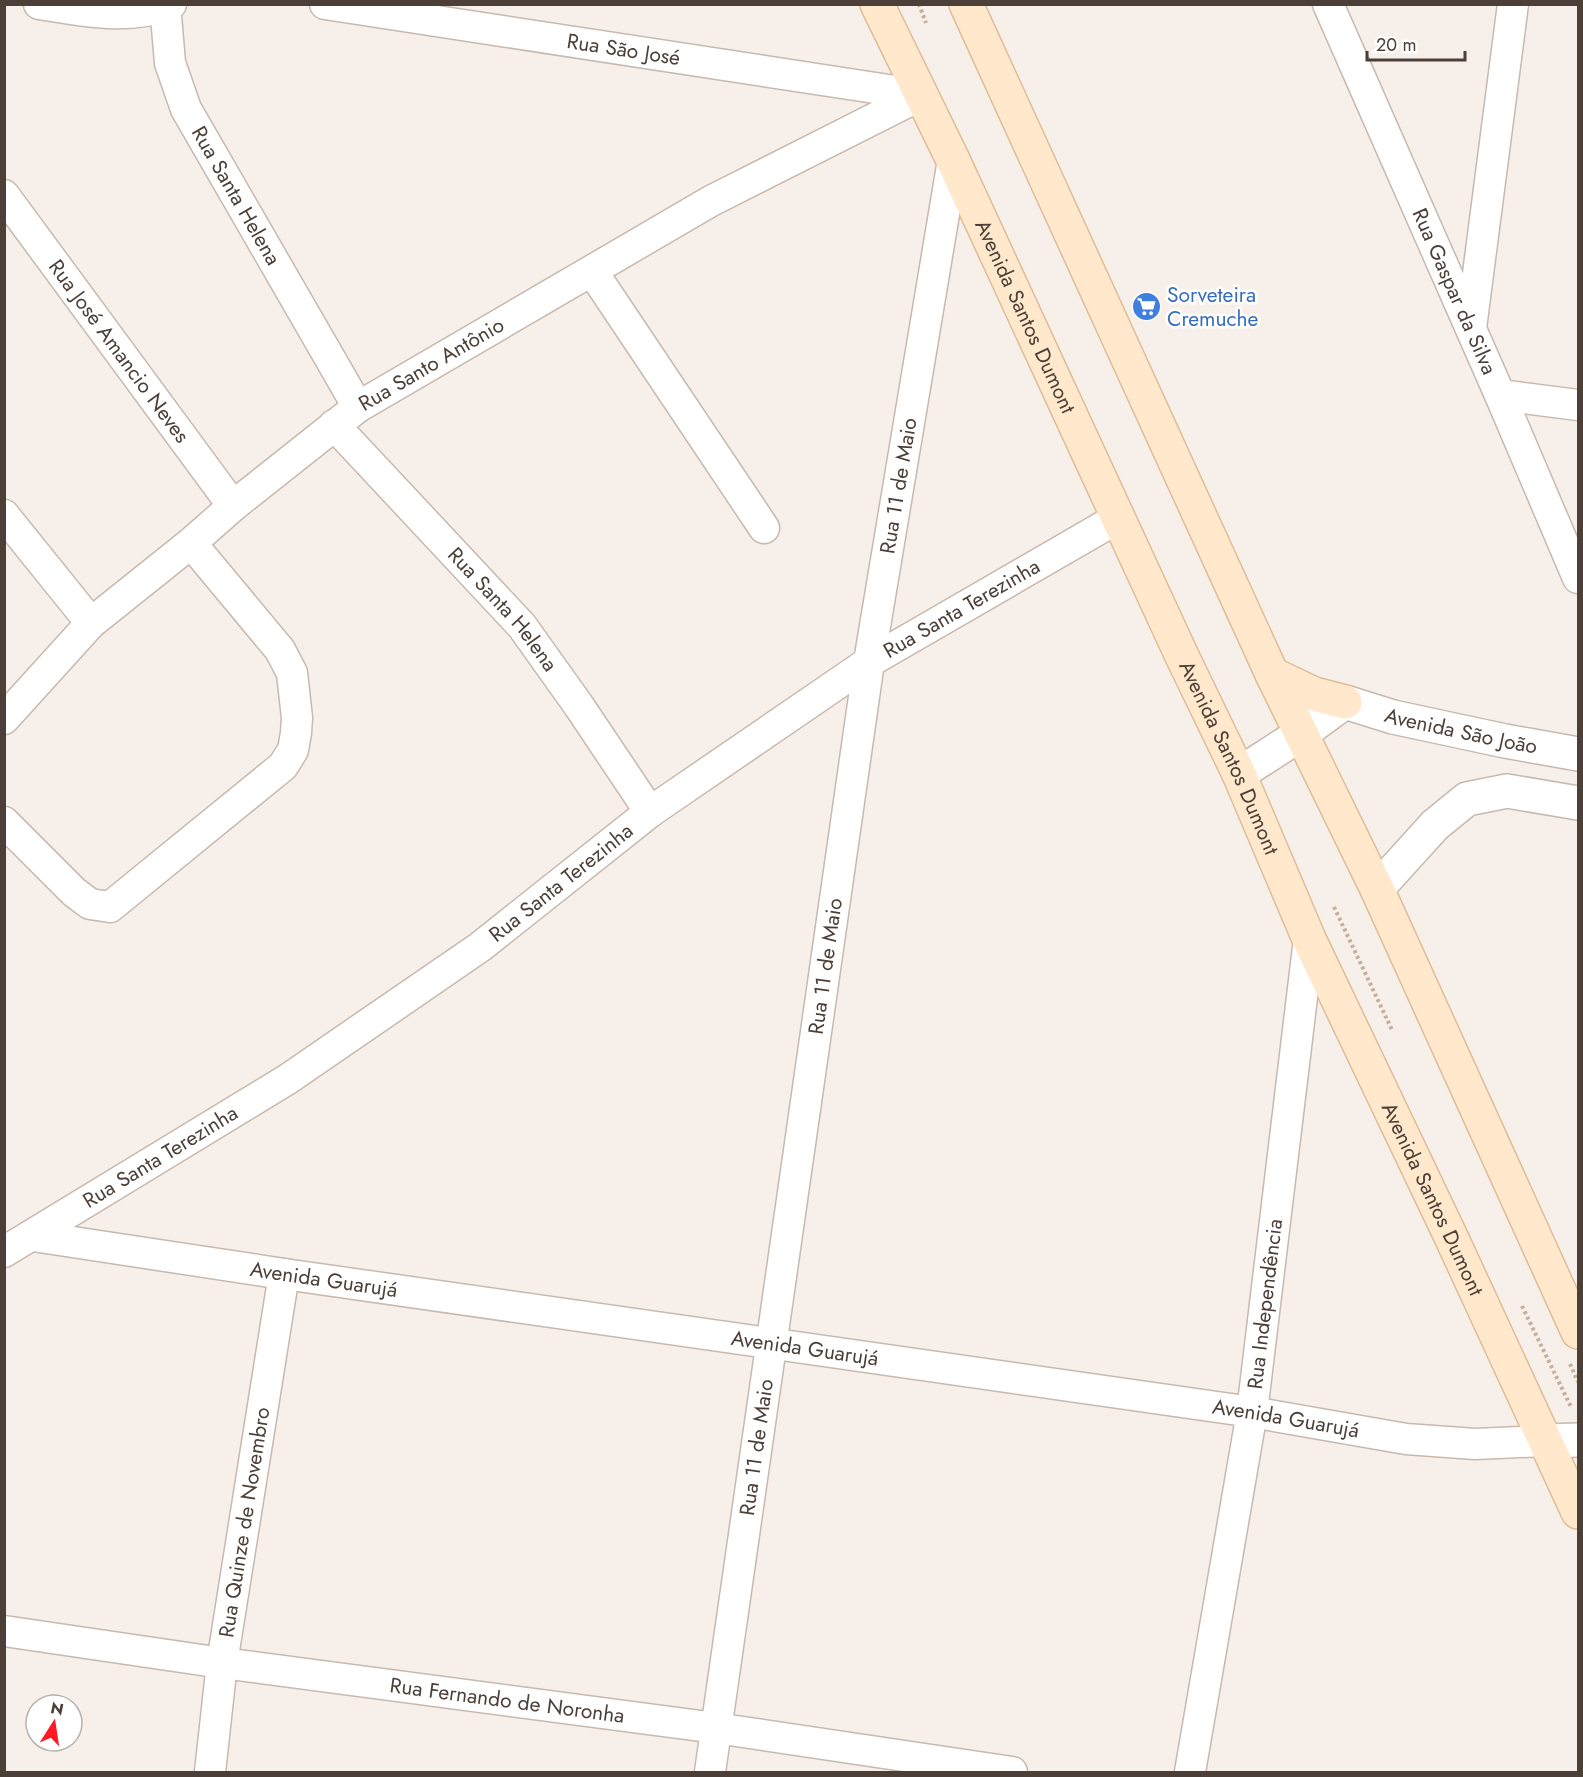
<svg xmlns="http://www.w3.org/2000/svg" width="1583" height="1777" font-family="Jost,sans-serif">
  <style>
    .lines { fill: none; stroke-linecap: round; stroke-linejoin: round }
    .minor-casing { stroke: #c7b9ae; stroke-width: 33 }
    .tertiary-casing { stroke: #c7b9ae; stroke-width: 36 }
    .secondary-casing { stroke: #debd97; stroke-width: 36 }
    .path { stroke: #c7ae9b; stroke-width: 4; stroke-dasharray: 3 3; stroke-linecap: butt }
    .minor { stroke: #fff; stroke-width: 30 }
    .tertiary { stroke: #fff; stroke-width: 33 }
    .secondary { stroke: #ffe8cc; stroke-width: 33 }
    .labels { text-anchor: middle; stroke-width: 5; stroke-linejoin: round; paint-order: stroke }
    .street-label { font-size: 21px; fill: #4c3f37; stroke: #fff }
    .shop-label { font-size: 21px; fill: #366cbe; stroke: #fff; text-anchor: start }
  </style>
  <rect width="100%" height="100%" fill="#f7f0ea"/>
  <g class="lines">
    <defs>
      <g id="minor">
        <path d="M39,4C84,11 128,21 171,4"/>
        <path id="s1" d="M165,4L170,63L186,109L358,407"/>
        <path id="s2" d="M325,4L921,95"/>
        <path id="s3" d="M1328,4L1500,395L1578,578"/>
        <path id="s4" d="M4,195L233,506"/>
        <polyline points="592,271 764,528"/>
        <polyline points="1471,328 1513,4"/>
        <polyline points="1500,395 1578,405"/>
        <path id="s5" d="M334,425L522,626L579,706L650,812"/>
        <polyline points="4,515 91,623"/>
        <path id="s6" d="M4,719L91,623L191,543L233,506L358,407L711,201L921,95"/>
        <polyline points="4,822 74,892 90,904 110,907 283,766 293,750 296,733 297,718 292,673 280,650 191,543"/>
        <path id="s7" d="M33,1236L284,1274L1252,1412L1406,1439L1475,1444L1545,1441"/>
        <path id="s8" d="M4,1252L288,1079L480,947L650,812L869,662L1118,518"/>
        <path id="s9" d="M4,1631L222,1663L716,1728L1012,1772"/>
        <path id="s10" d="M210,1772L222,1663L284,1274"/>
        <path id="s11" d="M710,1772L869,662L953,160"/>
        <path id="s12" d="M1190,1772L1252,1412L1309,939"/>
      </g>
      <g id="tertiary">
        <path id="s13" d="M1239,774L1301,734L1345,702L1393,717L1505,741L1578,754"/>
        <polyline points="1377,889 1435,825 1467,799 1507,791 1578,803"/>
        <polyline points="1545,1441 1578,1440"/>
      </g>
      <g id="secondary">
        <path id="s14" d="M877,4L953,160L1181,654L1239,774L1309,939L1452,1239L1578,1512"/>
        <polyline points="966,4 1272,674 1377,889 1578,1332"/>
        <polyline points="1272,674 1314,694 1345,702"/>
      </g>
    </defs>
    <!-- minor casing -->
    <use href="#minor" class="minor-casing"/>
    <!-- tertiary casing -->
    <use href="#tertiary" class="tertiary-casing"/>
    <!-- secondary casing -->
    <use href="#secondary" class="secondary-casing"/>
    <!-- path -->
    <g class="path">
      <polyline points="919,4 926,23"/>
      <polyline points="1334,907 1392,1030"/>
      <polyline points="1522,1306 1571,1407"/>
      <polyline points="1570,1364 1578,1382"/>
    </g>
    <!-- minor -->
    <use href="#minor" class="minor"/>
    <!-- tertiary -->
    <use href="#tertiary" class="tertiary"/>
    <!-- secondary -->
    <use href="#secondary" class="secondary"/>
  </g>
  <!-- icons -->
  <defs>
    <symbol id="supermarket-disc" viewBox="-11 -11 22 22"><circle r="9.5" fill="#3f7fe0" stroke="#fff"/><path d="M-6-5.5h2.5l.6 2H6L4.5 2H-2.5L-4.4-4H-6ZM-1.5 3.2a1.3 1.3 0 1 0 .1 0ZM3 3.2a1.3 1.3 0 1 0 .1 0Z" fill="#fff"/></symbol>
  </defs>
  <g fill-rule="evenodd">
    <use href="#supermarket-disc" x="1130" y="290" width="33" height="33"/>
  </g>
  <g class="labels">
    <!-- street labels -->
    <g class="street-label">
      <text dy="7" stroke="none"><textPath href="#s2" startOffset="302">Rua São José</textPath></text>
      <text dy="7" stroke="none"><textPath href="#s1" startOffset="208">Rua Santa Helena</textPath></text>
      <text dy="7" stroke="none"><textPath href="#s3" startOffset="314">Rua Gaspar da Silva</textPath></text>
      <text dy="7" stroke="none"><textPath href="#s14" startOffset="346">Avenida Santos Dumont</textPath></text>
      <text dy="7" stroke="none"><textPath href="#s4" startOffset="194">Rua José Amancio Neves</textPath></text>
      <text dy="7" stroke="none"><textPath href="#s6" startOffset="558">Rua Santo Antônio</textPath></text>
      <text dy="7" stroke="none"><textPath href="#s11" startOffset="1300">Rua 11 de Maio</textPath></text>
      <text dy="7" stroke="none"><textPath href="#s8" startOffset="1155">Rua Santa Terezinha</textPath></text>
      <text dy="7" stroke="none"><textPath href="#s5" startOffset="250">Rua Santa Helena</textPath></text>
      <text dy="7" stroke="none"><textPath href="#s13" startOffset="248">Avenida São João</textPath></text>
      <text dy="7" stroke="none"><textPath href="#s14" startOffset="832">Avenida Santos Dumont</textPath></text>
      <text dy="7" stroke="none"><textPath href="#s8" startOffset="669">Rua Santa Terezinha</textPath></text>
      <text dy="7" stroke="none"><textPath href="#s11" startOffset="814">Rua 11 de Maio</textPath></text>
      <text dy="7" stroke="none"><textPath href="#s8" startOffset="183">Rua Santa Terezinha</textPath></text>
      <text dy="7" stroke="none"><textPath href="#s14" startOffset="1318">Avenida Santos Dumont</textPath></text>
      <text dy="7" stroke="none"><textPath href="#s7" startOffset="294">Avenida Guarujá</textPath></text>
      <text dy="7" stroke="none"><textPath href="#s12" startOffset="474">Rua Independência</textPath></text>
      <text dy="7" stroke="none"><textPath href="#s7" startOffset="780">Avenida Guarujá</textPath></text>
      <text dy="7" stroke="none"><textPath href="#s7" startOffset="1266">Avenida Guarujá</textPath></text>
      <text dy="7" stroke="none"><textPath href="#s11" startOffset="328">Rua 11 de Maio</textPath></text>
      <text dy="7" stroke="none"><textPath href="#s10" startOffset="252">Rua Quinze de Novembro</textPath></text>
      <text dy="7" stroke="none"><textPath href="#s9" startOffset="508">Rua Fernando de Noronha</textPath></text>
    </g>
    <!-- shop labels -->
    <g class="shop-label">
      <text x="1167" y="302">Sorveteira<tspan x="1167" dy="24">Cremuche</tspan></text>
    </g>
  </g>
  <!-- border -->
  <rect width="1583" height="1777" fill="none" stroke="#4c3f37" stroke-width="12"/>
  <!-- north arrow -->
  <g transform="translate(54 1723) rotate(12)"><circle r="28" fill="#ffffff" stroke="#b7b2af" stroke-width="1.5"/>
  <path d="M0-4.5L10 22L0 15L-10 22Z" fill="#ff1925"/>
  <text y="-9" font-size="16" font-weight="bold" text-anchor="middle" fill="#4c3f37">N</text>
  </g>
  <!-- scale -->
  <path d="M1367 51v9h98v-9" fill="none" stroke="#4c3f37" stroke-width="3"/>
  <text x="1376" y="51" font-size="18" fill="#4c3f37" stroke="#ffffff" stroke-width="4.5" paint-order="stroke">20 m</text>
</svg>
